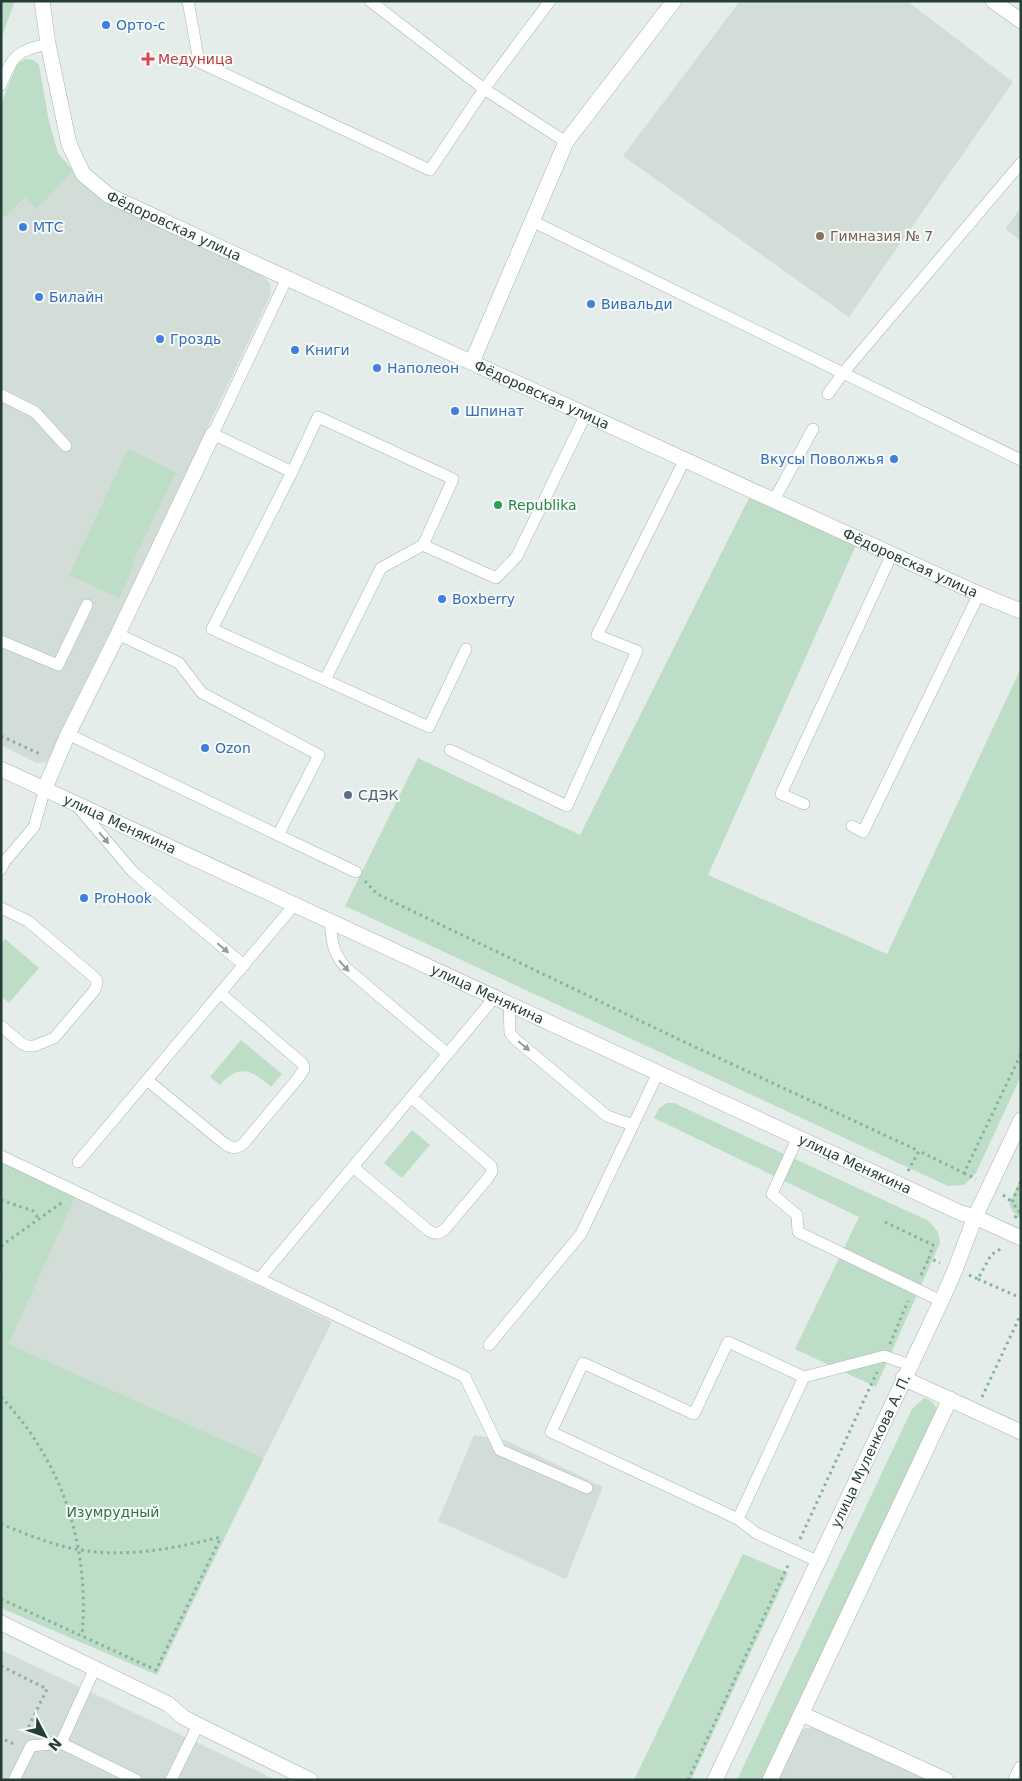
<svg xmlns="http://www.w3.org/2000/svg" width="1022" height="1781" font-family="'DejaVu Sans',sans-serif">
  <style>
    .built { fill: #d2ddd8 }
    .green { fill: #beddc6 }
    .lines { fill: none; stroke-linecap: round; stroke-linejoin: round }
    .lane-casing { stroke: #a7b5b0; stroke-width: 12 }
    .street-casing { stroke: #a7b5b0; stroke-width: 16 }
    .path { stroke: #86b0a1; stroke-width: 3; stroke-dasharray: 2.5 4; stroke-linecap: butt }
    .lane { stroke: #fff; stroke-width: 11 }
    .street { stroke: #fff; stroke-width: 15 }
    .oneway { fill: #929e9b }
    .shop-dot { fill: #3f7fe0; stroke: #f5faf7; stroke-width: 2 }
    .health-dot { fill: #e0444e; stroke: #f5faf7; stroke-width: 2 }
    .education-dot { fill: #8d6e63; stroke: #f5faf7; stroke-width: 2 }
    .leisure-dot { fill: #2e9e5b; stroke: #f5faf7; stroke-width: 2 }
    .service-dot { fill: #5c6f8a; stroke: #f5faf7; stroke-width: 2 }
    .labels { text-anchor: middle; stroke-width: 4; stroke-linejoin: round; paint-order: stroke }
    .shop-label { font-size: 14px; fill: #366cbe; stroke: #f5faf7; text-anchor: start }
    .health-label { font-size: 14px; fill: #be3a42; stroke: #f5faf7; text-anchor: start }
    .street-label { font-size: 14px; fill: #243e37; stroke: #f5faf7 }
    .education-label { font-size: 14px; fill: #785e54; stroke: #f5faf7; text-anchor: start }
    .leisure-label { font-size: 14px; fill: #27864d; stroke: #f5faf7; text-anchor: start }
    .service-label { font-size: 14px; fill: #4e5e75; stroke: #f5faf7; text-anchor: start }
    .park-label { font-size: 14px; fill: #2f7448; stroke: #f5faf7 }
  </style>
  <rect width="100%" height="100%" fill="#e4ede9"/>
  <!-- built -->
  <g class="built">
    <polygon points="740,1 907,1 1013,82 849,317 623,156"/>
    <polygon points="73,171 106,200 149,223 261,274 270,283 271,294 52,754 46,762 37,763 1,745 1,214 5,217 25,198 37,208"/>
    <polygon points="1021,207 1021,241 1005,229"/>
    <polygon points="75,1198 332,1322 264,1458 9,1344"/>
    <polygon points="474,1435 508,1441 603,1487 566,1579 438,1521"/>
    <polygon points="1,1650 86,1690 276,1780 1,1780"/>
    <polygon points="805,1728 817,1728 933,1780 776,1780 797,1733"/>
  </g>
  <!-- green -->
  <g class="green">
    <polygon points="1,1 15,1 1,39"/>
    <polygon points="25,59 33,60 39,65 49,122 58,153 73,171 37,209 25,198 5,217 1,214 1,104 17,64"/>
    <polygon points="128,449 176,472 133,562 132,571 119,598 69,575"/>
    <polygon points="750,496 856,545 708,875 887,954 1021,668 1021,1076 976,1173 964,1185 948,1186 345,906 418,758 580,835"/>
    <polygon points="5,939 39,968 9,1003 1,996 1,944"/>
    <path d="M241,1040L282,1074L271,1087C252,1070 239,1063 220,1085L210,1077Z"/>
    <polygon points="667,1103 674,1103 929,1221 938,1232 940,1243 876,1387 795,1349 859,1217 654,1118 659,1108"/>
    <polygon points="412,1130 430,1145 402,1178 384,1163"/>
    <polygon points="1,1162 75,1198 9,1344 264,1458 157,1675 1,1608"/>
    <polygon points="1021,1178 1021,1219 1013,1212 1009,1204"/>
    <polygon points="924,1398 931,1401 937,1408 934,1417 763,1780 737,1780 912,1409"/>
    <polygon points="743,1554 788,1573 691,1780 634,1780"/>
  </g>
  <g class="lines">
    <defs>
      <g id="lane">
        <polyline points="188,1 199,62 430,170 484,89 550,1"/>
        <polyline points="370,1 484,89 566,142"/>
        <path d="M1,85C13,55 16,51 48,44"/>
        <polyline points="532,221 1021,460"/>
        <polyline points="287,278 213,434 292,472"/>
        <polyline points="828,394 843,373 1021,163"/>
        <polyline points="1,395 35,412 66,446"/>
        <polyline points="774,500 813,429"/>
        <polyline points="423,545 496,578 517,556 586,414"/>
        <polyline points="1,641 58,665 87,605"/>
        <polyline points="325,680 381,568 423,545 453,479 318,417 292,472 212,629 429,727 466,649"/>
        <polyline points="68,734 278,835 319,755 202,693 179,663 118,634"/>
        <polyline points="450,750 567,806 637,651 597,635 685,459"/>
        <polyline points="804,804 781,794 892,554"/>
        <polyline points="77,806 133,872 244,965"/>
        <polyline points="852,826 863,832 979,594"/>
        <polyline points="278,835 356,872"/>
        <polyline points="1,869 5,861 34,827 45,788"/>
        <path d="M1,908L28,921L94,977C99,982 97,985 94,991L54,1038L34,1046H27L21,1043L1,1026"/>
        <path d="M330,921C332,941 332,952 346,968L448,1054"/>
        <polyline points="509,1003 510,1033 515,1039 607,1116 633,1125"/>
        <path d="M147,1080L225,1144C233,1149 237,1149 244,1143L299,1077L304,1069L303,1064L220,993"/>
        <polyline points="798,1137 772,1194 797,1215 798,1232 941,1301"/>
        <polyline points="1,1156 465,1377 500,1450 587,1488"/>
        <polyline points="78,1162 295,904"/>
        <path d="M353,1167L428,1230C435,1235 439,1234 445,1229L488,1178L492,1171L491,1166L411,1097"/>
        <polyline points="260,1278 495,997"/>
        <polyline points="489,1345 581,1234 658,1073"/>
        <polyline points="804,1377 738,1519 551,1432 583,1363 694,1414 728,1342 804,1377 884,1356 910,1365"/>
        <polyline points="738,1519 756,1533 817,1561"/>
        <polyline points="61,1743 95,1668"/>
        <polyline points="14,1780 31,1746 61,1743 136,1780"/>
        <polyline points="171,1780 198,1725"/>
      </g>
      <g id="street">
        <path id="s1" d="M42,1L48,44L69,144L83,174L108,195L258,265L979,594L1021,611"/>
        <polyline points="993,1 1021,21"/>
        <polyline points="472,362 566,142 674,1"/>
        <path id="s2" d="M1,769L961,1213L975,1217L1021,1238"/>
        <polyline points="45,788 68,734 118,634 213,434"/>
        <polyline points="903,1378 1021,1432"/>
        <polyline points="1,1623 168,1704 183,1717 198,1725 310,1780"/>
        <polyline points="802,1714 946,1780"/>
        <path id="s3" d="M715,1780L944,1295L955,1270L975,1217L1021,1120"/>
        <polyline points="770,1780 950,1399"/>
        <polyline points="1016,1780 1021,1769"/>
      </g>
    </defs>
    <!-- lane casing -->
    <use href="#lane" class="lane-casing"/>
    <!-- street casing -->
    <use href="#street" class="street-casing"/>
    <!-- path -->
    <g class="path">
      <polyline points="1,736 42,755"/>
      <polyline points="365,881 377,894 680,1040 919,1151"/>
      <polyline points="908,1171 919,1151 964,1173 1021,1054"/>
      <polyline points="964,1173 976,1179"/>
      <polyline points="1003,1195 1012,1202"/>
      <polyline points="1,1200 33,1211 39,1219"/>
      <polyline points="1015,1218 1019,1211 1012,1202 1021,1181"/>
      <polyline points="885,1222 933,1245 929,1258 940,1263"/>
      <polyline points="1,1246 64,1201"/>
      <polyline points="1,1272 1,1281"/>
      <polyline points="921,1275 929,1258"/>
      <polyline points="969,1275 978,1279 991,1255 999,1250 1001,1246"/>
      <polyline points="978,1279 1021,1298"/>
      <polyline points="890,1344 908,1301"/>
      <path d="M1,1397C63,1462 90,1547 82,1636"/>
      <polyline points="982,1397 1021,1314"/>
      <path d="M1,1524C26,1534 54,1546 81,1550C128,1558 175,1548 221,1537"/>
      <polyline points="800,1539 877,1372"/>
      <polyline points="1,1599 156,1670 221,1537"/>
      <polyline points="1,1666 47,1689 26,1732"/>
      <polyline points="5,1740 16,1745"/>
      <polyline points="688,1780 789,1563"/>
    </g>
    <!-- lane -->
    <use href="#lane" class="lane"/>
    <!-- street -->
    <use href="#street" class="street"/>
  </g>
  <!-- one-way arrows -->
  <defs><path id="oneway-solid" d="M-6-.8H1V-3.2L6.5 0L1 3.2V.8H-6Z" transform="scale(1.25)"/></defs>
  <g class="oneway">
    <use href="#oneway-solid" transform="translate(104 838) rotate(49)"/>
    <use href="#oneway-solid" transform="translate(223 948) rotate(40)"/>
    <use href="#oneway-solid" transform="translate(344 966) rotate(47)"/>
    <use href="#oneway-solid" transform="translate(524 1046) rotate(40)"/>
  </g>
  <!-- markers -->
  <g class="shop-dot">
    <circle cx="106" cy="25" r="5"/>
    <circle cx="23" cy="227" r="5"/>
    <circle cx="39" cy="297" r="5"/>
    <circle cx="591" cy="304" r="5"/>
    <circle cx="160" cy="339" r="5"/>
    <circle cx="295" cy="350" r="5"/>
    <circle cx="377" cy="368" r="5"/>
    <circle cx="455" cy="411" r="5"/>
    <circle cx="894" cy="459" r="5"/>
    <circle cx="442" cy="599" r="5"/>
    <circle cx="205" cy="748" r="5"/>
    <circle cx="84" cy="898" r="5"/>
  </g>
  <path class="health-dot" d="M145.5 51.5h5v5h5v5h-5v5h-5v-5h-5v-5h5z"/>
  <circle class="education-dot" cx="820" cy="236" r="5"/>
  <circle class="leisure-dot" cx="498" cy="505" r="5"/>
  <circle class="service-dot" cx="348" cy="795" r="5"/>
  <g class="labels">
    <!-- shop labels -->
    <g class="shop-label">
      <text x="116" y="30">Орто-с</text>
      <text x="33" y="232">МТС</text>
      <text x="49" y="302">Билайн</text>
      <text x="601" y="309">Вивальди</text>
      <text x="170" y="344">Гроздь</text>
      <text x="305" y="355">Книги</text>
      <text x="387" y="373">Наполеон</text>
      <text x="465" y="416">Шпинат</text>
      <text x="884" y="464" text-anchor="end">Вкусы Поволжья</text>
      <text x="452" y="604">Boxberry</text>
      <text x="215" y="753">Ozon</text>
      <text x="94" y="903">ProHook</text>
    </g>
    <!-- health labels -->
    <g class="health-label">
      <text x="158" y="64">Медуница</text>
    </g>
    <!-- street labels -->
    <g class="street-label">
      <text dy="5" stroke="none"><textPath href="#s1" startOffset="284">Фёдоровская улица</textPath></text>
      <text dy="5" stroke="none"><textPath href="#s1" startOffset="689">Фёдоровская улица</textPath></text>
      <text dy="5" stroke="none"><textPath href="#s1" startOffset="1094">Фёдоровская улица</textPath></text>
      <text dy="5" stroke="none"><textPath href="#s2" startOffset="131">улица Менякина</textPath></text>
      <text dy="5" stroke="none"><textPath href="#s2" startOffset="536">улица Менякина</textPath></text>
      <text dy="5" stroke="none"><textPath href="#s2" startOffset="941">улица Менякина</textPath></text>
      <text dy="5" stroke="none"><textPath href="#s3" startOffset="364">улица Муленкова А. П.</textPath></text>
    </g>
    <!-- education labels -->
    <g class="education-label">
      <text x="830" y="241">Гимназия № 7</text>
    </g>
    <!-- leisure labels -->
    <g class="leisure-label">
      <text x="508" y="510">Republika</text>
    </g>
    <!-- service labels -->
    <g class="service-label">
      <text x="358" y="800">СДЭК</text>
    </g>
    <!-- park labels -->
    <g class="park-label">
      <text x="113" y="1517">Изумрудный</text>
    </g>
  </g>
  <!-- border -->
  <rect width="1022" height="1781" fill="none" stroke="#243e37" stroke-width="5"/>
  <!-- north arrow -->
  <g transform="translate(45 1736) rotate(131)" stroke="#f5faf7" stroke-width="4" paint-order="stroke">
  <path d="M0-4L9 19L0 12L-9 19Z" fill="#243e37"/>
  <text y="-8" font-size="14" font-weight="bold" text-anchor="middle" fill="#243e37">N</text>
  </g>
</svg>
